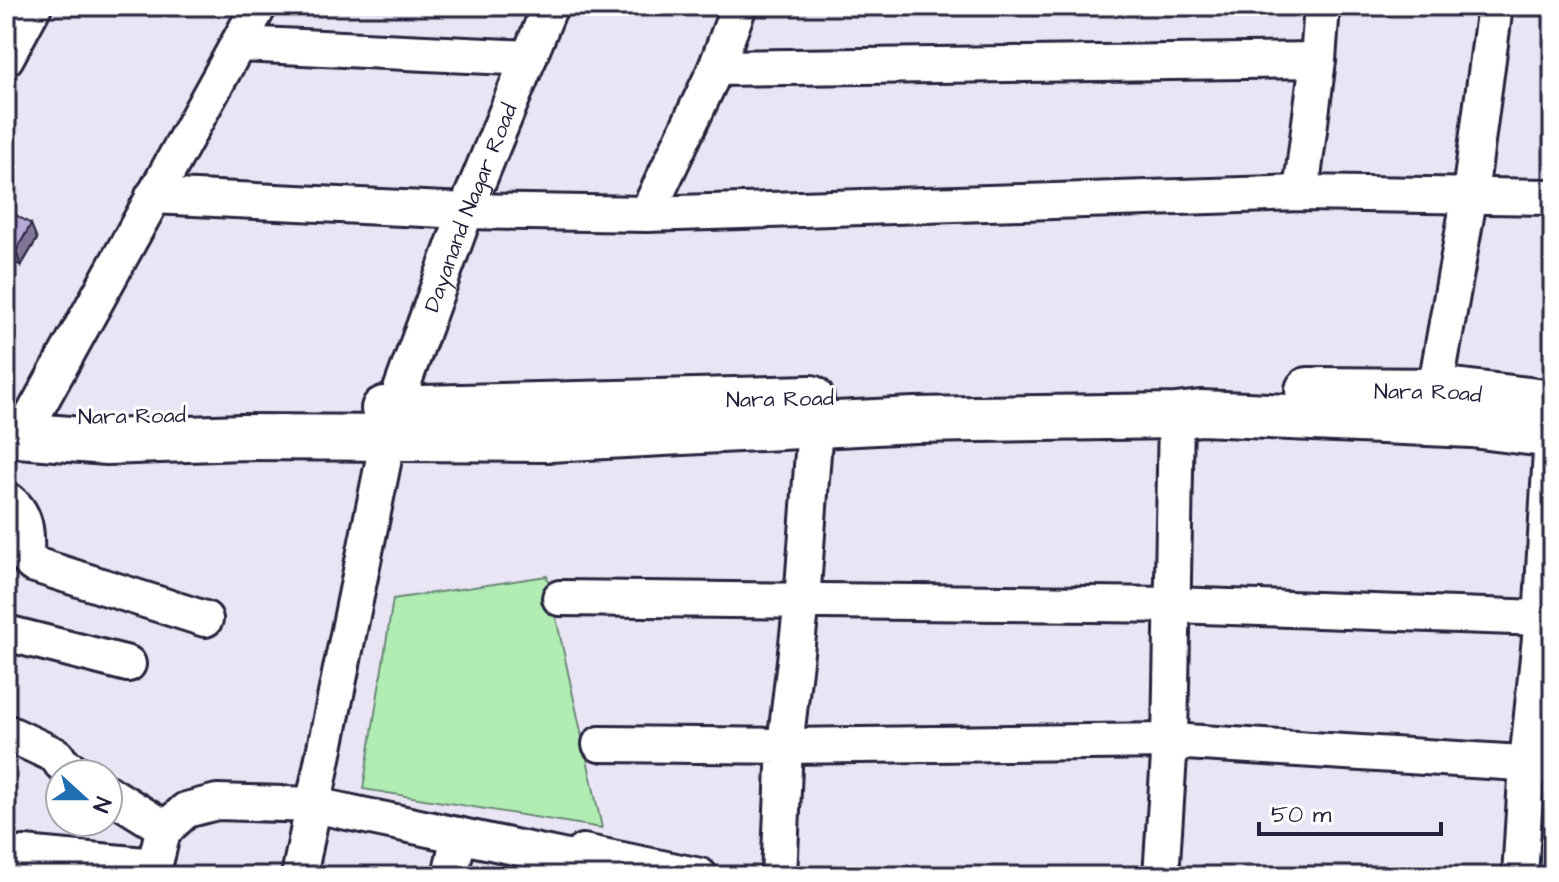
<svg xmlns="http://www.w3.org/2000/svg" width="1559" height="882" font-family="'Architects Daughter',sans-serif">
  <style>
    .green { fill: #b1edb3; stroke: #6a8877; stroke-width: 2 }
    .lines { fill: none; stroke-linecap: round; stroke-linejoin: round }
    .minor-casing { stroke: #22223b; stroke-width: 40 }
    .major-casing { stroke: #22223b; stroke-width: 50 }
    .minor { stroke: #fff; stroke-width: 34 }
    .major { stroke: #fff; stroke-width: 44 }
    .wall { fill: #9f91bb; stroke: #22223b; stroke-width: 2 }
    .shaded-wall { fill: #827698; stroke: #22223b; stroke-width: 2 }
    .building { fill: #b9a9d9; stroke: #22223b; stroke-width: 2 }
    .labels { text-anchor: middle; stroke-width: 6; stroke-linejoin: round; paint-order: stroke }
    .street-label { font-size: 22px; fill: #22223b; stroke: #fff }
  </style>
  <rect width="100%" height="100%" fill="#eae5f4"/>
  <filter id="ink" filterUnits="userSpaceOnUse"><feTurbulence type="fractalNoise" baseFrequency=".0125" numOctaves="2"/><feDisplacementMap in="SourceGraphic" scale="16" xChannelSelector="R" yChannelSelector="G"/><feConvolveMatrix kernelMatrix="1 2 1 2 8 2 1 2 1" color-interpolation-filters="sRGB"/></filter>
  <g filter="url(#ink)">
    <!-- green -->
    <polygon class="green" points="547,576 602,828 363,789 393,599"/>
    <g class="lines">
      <defs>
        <g id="minor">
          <polyline points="238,44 529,58"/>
          <polyline points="6,58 34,6"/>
          <polyline points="716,68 1318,60"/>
          <polyline points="1301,193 1318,60 1322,6"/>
          <polyline points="153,196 466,211 647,214 1301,193 1553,197"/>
          <polyline points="647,214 716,68 739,6"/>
          <polyline points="1435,390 1470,194 1495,6"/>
          <polyline points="813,400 815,426 802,601 785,746 1170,741 1553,765"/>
          <polyline points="12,434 32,417 259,6"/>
          <path d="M6,499C27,513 27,533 26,557L32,564L205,619"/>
          <polyline points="560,598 1173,605 1541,618"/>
          <polyline points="6,633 128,664"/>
          <polyline points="6,732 57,756 61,763 78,774"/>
          <polyline points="600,744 785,746 779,876"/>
          <polyline points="108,793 166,829"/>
          <polyline points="8,876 11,864 24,854 155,866"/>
          <polyline points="152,876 163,831 186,810 217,802 314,805 581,861"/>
          <path id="s1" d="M299,876L394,409L466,211L550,6"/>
          <polyline points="450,876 459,835"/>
          <polyline points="578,876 583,852 700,876"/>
          <polyline points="1161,876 1170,741 1176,416"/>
          <polyline points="1520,876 1527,763 1540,638 1552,435"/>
        </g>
        <g id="major">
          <path id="s2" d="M1308,390L1454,391L1553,403"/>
          <polyline points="384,409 811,398"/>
          <polyline points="6,434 107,442 242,437 549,439 914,420 1176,416 1201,413 1472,425 1553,435"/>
        </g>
      </defs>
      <!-- minor casing -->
      <use href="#minor" class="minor-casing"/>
      <!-- major casing -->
      <use href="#major" class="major-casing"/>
      <!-- minor -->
      <use href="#minor" class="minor"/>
      <!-- major -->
      <use href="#major" class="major"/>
    </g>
    <!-- wall -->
    <polygon class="wall" points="6,209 37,239 21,266 6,257"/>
    <!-- shaded-wall -->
    <polygon class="shaded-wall" points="31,224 37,239 21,266 16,251"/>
    <!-- building -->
    <polygon class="building" points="6,209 31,224 16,251 6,246"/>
  </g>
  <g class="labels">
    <!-- street labels -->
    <g class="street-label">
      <text dy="8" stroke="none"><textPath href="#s1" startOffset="692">Dayanand Nagar Road</textPath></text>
      <text dy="8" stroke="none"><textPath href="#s2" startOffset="120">Nara Road</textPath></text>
      <text transform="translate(780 398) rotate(-1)" y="8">Nara Road</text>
      <text transform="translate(132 415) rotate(-1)" y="8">Nara Road</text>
    </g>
  </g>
  <!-- margin -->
  <rect width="1559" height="882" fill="none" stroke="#fff" stroke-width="32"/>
  <rect x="16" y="16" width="1527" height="850" fill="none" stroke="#22223b" stroke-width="3" filter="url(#ink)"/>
  <!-- north arrow -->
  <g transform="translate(84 798) rotate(111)"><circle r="38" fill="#ffffff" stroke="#a7a7b1" stroke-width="2"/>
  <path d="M0-6L14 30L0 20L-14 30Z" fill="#1f6fb2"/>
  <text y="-12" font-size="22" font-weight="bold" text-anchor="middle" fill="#22223b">N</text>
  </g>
  <!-- scale -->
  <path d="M1259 822v12h182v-12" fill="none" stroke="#22223b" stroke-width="4"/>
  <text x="1271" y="822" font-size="24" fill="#22223b" stroke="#ffffff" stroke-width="6" paint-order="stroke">50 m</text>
</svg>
